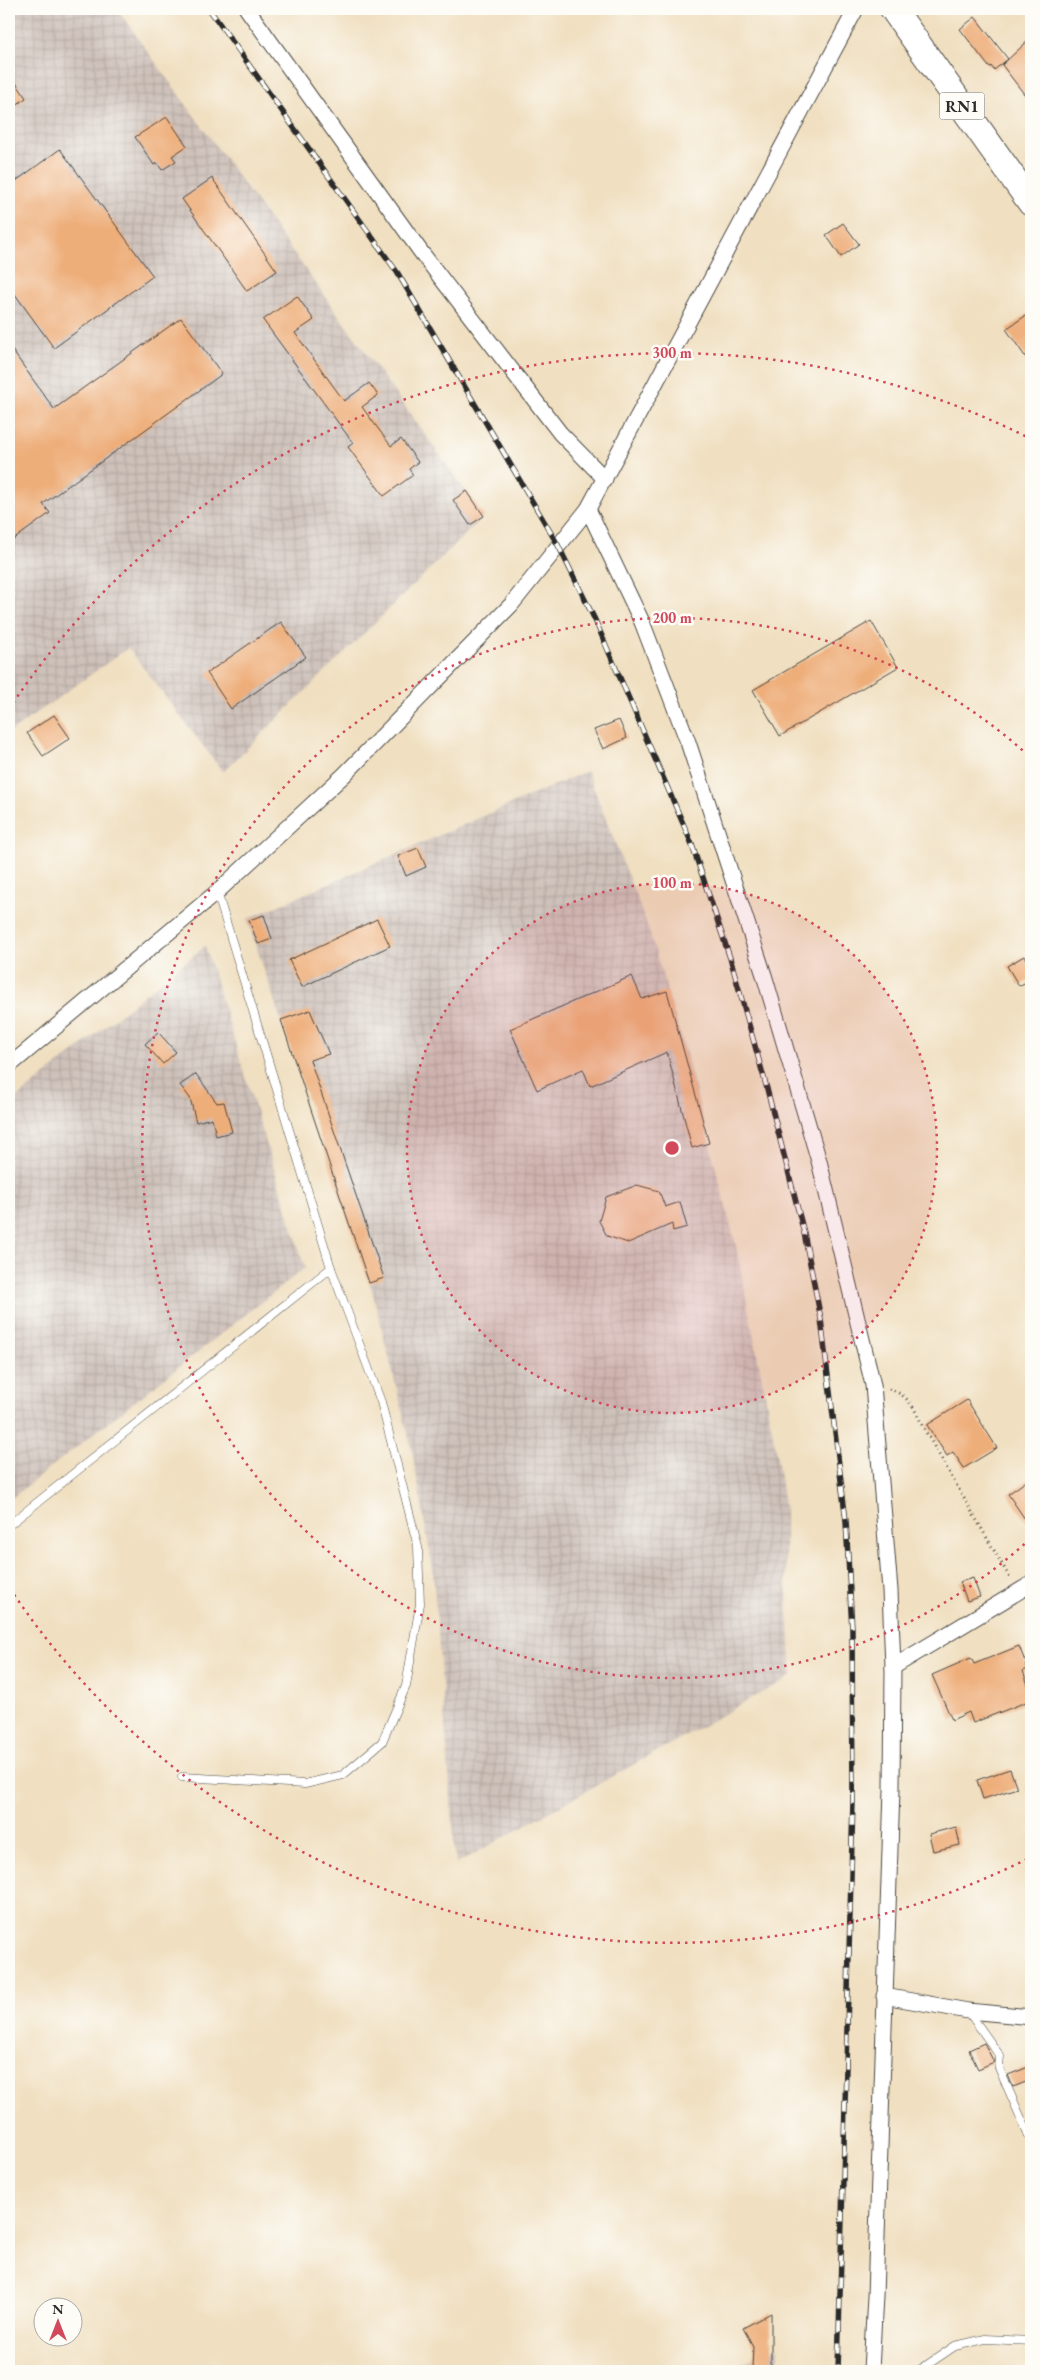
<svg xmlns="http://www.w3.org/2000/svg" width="1040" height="2380" font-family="'EB Garamond',serif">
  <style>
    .industrial { fill: url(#industrial-grid) }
    .building { fill: #eeae7a }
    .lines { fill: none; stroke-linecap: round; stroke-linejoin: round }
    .service-casing { stroke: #494641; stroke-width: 9 }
    .minor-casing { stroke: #494641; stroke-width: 17 }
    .trunk-casing { stroke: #494641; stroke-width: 28 }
    .path { stroke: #494641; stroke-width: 3; stroke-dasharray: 1 4; stroke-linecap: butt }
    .service { stroke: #fff; stroke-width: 8 }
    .minor { stroke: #fff; stroke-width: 15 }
    .trunk { stroke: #fff; stroke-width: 26 }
    .rail-casing { stroke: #2b2b2b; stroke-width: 5.5 }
    .rail { stroke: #fdfcf7; stroke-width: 4; stroke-dasharray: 11; stroke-linecap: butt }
    .ring { fill: none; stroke: #d1495b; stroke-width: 2.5; stroke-dasharray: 2.5 5 }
    .labels { text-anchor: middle; stroke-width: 5; stroke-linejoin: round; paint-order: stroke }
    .shield { fill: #fdfcf7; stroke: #6a6a68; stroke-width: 1 }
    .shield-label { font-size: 16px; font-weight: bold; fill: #2b2b2b }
    .centre { fill: #d1495b; stroke: #fdfcf7; stroke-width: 2.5 }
    .ring-label { font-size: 15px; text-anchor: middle; font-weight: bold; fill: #d1495b; stroke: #fdfcf7; stroke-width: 5; stroke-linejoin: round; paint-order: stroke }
  </style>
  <defs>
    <pattern id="industrial-grid" width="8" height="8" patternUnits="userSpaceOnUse" patternTransform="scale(1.25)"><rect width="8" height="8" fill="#cec1ba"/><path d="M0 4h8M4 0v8" fill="none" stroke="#b1a6a0"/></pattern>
  </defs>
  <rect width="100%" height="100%" fill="#fdfcf7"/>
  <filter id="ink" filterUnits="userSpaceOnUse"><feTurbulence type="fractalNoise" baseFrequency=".02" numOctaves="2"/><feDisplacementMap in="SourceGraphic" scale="10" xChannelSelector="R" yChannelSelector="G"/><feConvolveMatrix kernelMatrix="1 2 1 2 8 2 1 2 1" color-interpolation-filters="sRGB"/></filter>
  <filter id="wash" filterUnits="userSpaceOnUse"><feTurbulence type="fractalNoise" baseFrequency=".0096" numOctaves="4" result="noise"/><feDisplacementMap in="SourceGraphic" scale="20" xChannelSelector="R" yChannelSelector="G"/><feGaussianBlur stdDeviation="1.12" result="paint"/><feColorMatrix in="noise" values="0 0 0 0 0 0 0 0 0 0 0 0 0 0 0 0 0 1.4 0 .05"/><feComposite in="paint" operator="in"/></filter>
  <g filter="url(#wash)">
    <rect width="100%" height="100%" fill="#f0dfc0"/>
    <!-- industrial -->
    <g class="industrial">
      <polygon points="9,9 117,9 484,516 223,772 128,648 9,733"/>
      <polygon points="587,771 648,927 685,1050 736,1246 776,1450 785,1512 785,1560 792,1676 456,1864 433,1570 412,1450 373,1294 247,919"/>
      <polygon points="205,946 305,1268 9,1500 9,1104"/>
      <polygon points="778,2347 778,2371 722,2371"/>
    </g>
    <g id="blocks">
      <!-- building -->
      <g class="building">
        <polygon points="975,17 1008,59 994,70 991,66 989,67 960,29"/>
        <polygon points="1031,38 1031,103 1002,65"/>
        <polygon points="9,72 26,98 9,110"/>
        <polygon points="167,117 187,146 172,156 176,161 162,170 157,163 154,165 135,137"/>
        <polygon points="60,149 153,276 54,348 9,286 9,186"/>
        <polygon points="212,178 277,271 247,291 182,199"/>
        <polygon points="843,223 859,244 841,257 826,235"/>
        <polygon points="297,296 314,320 295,333 344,401 369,383 378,395 362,407 391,446 401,439 418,462 409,469 413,475 384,496 348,447 353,443 263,320"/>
        <polygon points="1031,312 1031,365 1006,329"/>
        <polygon points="181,318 222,374 43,504 50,513 9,543 9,346 54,409"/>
        <polygon points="467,491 484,516 470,525 453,500"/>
        <polygon points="871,621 898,667 780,736 753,690"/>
        <polygon points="281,622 306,657 231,709 207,673"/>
        <polygon points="54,715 70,738 43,756 27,733"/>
        <polygon points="619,720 627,738 603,749 594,730"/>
        <polygon points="418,848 426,867 406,876 398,856"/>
        <polygon points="264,915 272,939 258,944 249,920"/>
        <polygon points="377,919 390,946 302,987 289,960"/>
        <polygon points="1024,956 1031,968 1031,979 1019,986 1007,966"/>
        <polygon points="632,976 642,999 667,991 709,1143 692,1148 667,1052 590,1086 583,1069 537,1090 510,1029"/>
        <polygon points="310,1010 329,1054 310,1060 384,1278 369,1283 281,1020"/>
        <polygon points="158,1032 176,1052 163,1064 145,1044"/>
        <polygon points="196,1074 217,1103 224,1102 232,1132 216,1136 212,1118 196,1122 190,1098 180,1085"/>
        <polygon points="637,1185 659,1191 665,1207 680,1202 687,1227 673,1231 672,1224 628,1243 607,1236 599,1221 606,1197"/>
        <polygon points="967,1400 997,1448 964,1468 953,1452 947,1456 927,1425"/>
        <polygon points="1031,1478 1031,1528 1008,1494"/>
        <polygon points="973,1578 980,1597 967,1601 960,1582"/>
        <polygon points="1019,1646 1028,1669 1023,1671 1031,1693 1031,1700 973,1723 969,1712 952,1720 932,1675 971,1658 974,1664"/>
        <polygon points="1010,1769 1017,1788 983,1799 977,1780"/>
        <polygon points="956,1827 960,1845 933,1851 929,1834"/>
        <polygon points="984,2043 994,2062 978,2069 969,2050"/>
        <polygon points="1031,2066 1031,2080 1013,2087 1008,2075"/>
        <polygon points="771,2313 771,2371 752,2371 753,2346 743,2328"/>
      </g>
    </g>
  </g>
  <g filter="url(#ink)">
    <use href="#blocks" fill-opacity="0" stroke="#494641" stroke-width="1"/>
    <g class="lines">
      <defs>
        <g id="service">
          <polyline points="9,1525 331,1268 217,892"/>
          <polyline points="182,1777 305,1784 343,1775 382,1742 406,1686 420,1604 418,1547 381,1402 331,1268"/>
          <polyline points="968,2011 1000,2056 999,2068 1031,2141"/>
          <polyline points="918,2371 955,2346 985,2339 1031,2341"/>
        </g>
        <g id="minor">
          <polyline points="247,9 421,252 560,433 605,479"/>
          <polyline points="588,509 642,622 688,742 764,975 819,1161 873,1385 890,1590 893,1667 892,1790 875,2296 871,2371"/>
          <polyline points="9,1066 217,892 344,775 511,605 588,509 856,9"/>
          <polyline points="893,1667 1031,1584"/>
          <polyline points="884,1996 968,2011 1031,2017"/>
        </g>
        <polyline id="trunk" points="893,9 1031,203"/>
      </defs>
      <!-- service casing -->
      <use href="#service" class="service-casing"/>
      <!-- minor casing -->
      <use href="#minor" class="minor-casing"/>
      <!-- trunk casing -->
      <use href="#trunk" class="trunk-casing"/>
      <!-- path -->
      <path class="path" d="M889,1389C909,1395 915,1409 923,1427L1010,1578"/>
      <!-- service -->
      <use href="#service" class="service"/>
      <!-- minor -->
      <use href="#minor" class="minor"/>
      <!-- trunk -->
      <use href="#trunk" class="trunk"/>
      <defs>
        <polyline id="rail" points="209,9 397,272 558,545 595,620 691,842 731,961 766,1085 804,1233 821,1319 846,1521 852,1629 853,1801 838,2371"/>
      </defs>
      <!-- rail casing -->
      <use href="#rail" class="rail-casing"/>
      <!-- rail -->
      <use href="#rail" class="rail"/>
    </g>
  </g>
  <!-- distance rings -->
  <circle cx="672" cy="1148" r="265" fill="#d1495b" fill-opacity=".12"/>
  <g class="ring">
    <circle cx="672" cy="1148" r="265"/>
    <path d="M1030 1539A530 530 0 1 1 1030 757"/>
    <path d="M1027 1859A795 795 0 0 1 9 1587M9 709A795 795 0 0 1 1027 437"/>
  </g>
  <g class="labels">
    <!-- shield labels -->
    <rect class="shield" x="939.5" y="92.5" width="45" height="27" rx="4"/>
    <g class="shield-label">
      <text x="962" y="112">RN1</text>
    </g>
  </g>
  <circle cx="672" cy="1148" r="8" class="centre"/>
  <g class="ring-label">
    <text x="672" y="358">300 m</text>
    <text x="672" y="623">200 m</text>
    <text x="672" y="888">100 m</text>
  </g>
  <!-- margin -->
  <rect width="1040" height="2380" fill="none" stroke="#fdfcf7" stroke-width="30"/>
  <!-- north arrow -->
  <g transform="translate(58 2322)"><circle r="24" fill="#fdfcf7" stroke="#a9a8a5"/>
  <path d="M0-4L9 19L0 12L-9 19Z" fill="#d1495b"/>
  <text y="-8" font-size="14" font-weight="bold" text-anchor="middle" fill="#2b2b2b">N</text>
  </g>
</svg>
